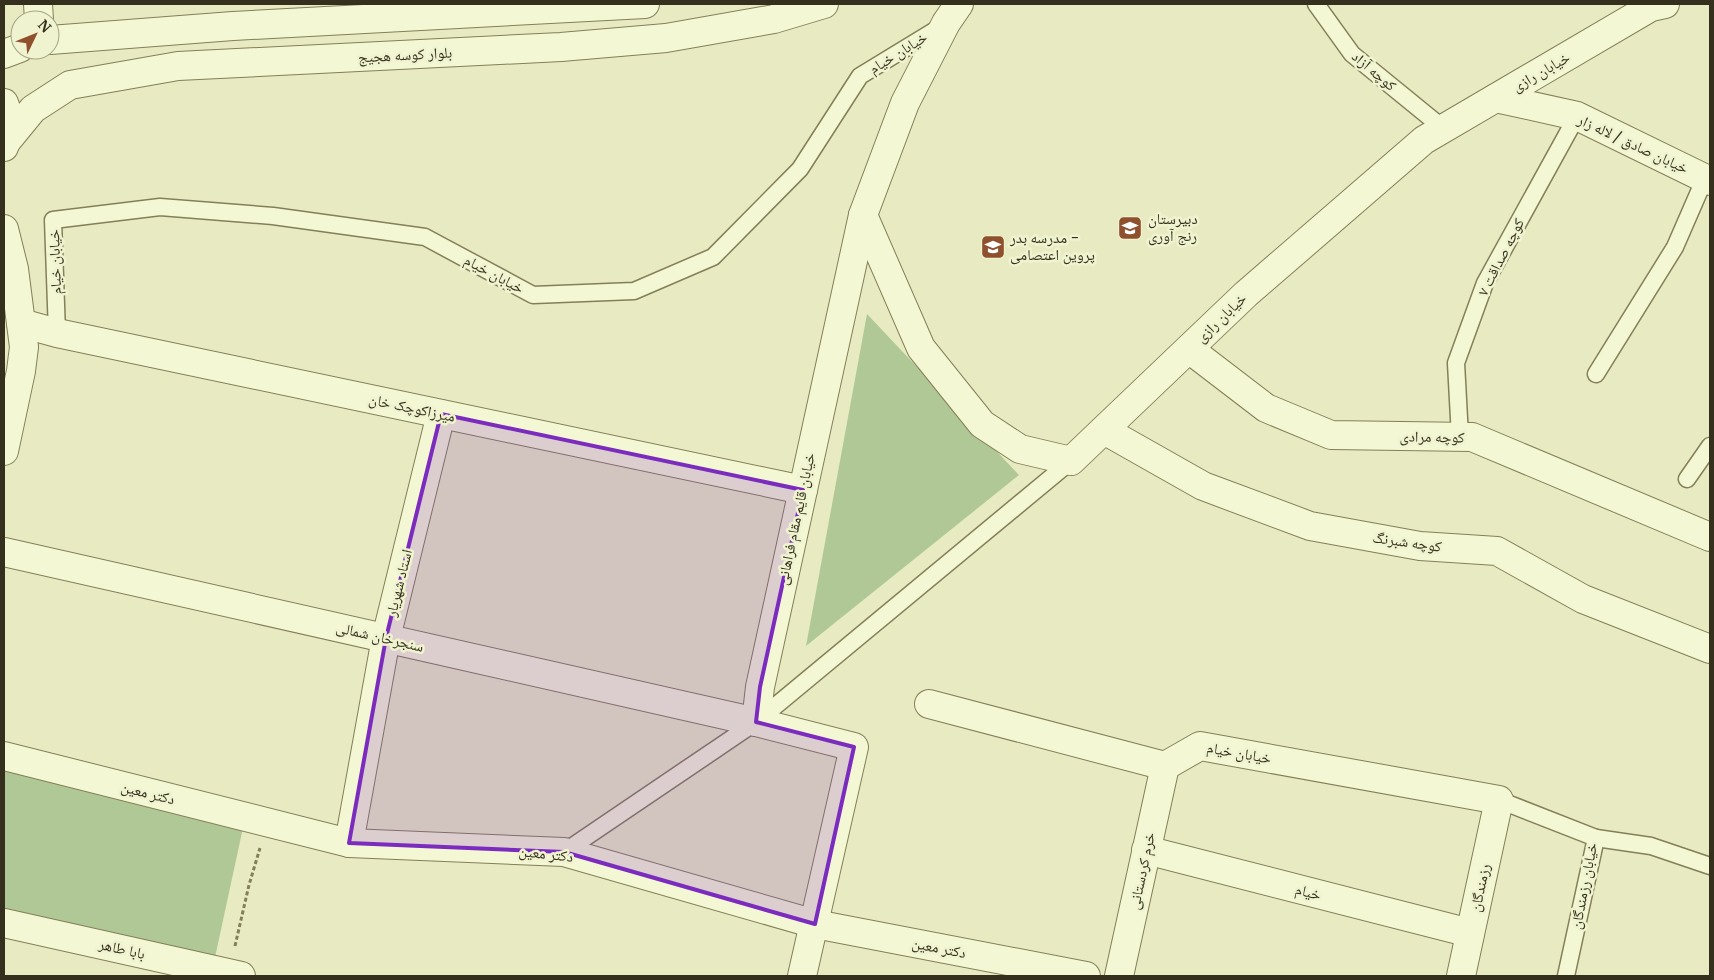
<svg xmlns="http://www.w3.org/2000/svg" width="1714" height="980" font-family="Merriweather,'Noto Naskh Arabic',serif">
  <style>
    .green { fill: #b0c896 }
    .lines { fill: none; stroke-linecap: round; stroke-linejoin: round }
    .service-casing { stroke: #837f59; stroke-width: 19 }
    .minor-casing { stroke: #837f59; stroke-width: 30 }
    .tertiary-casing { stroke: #837f59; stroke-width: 30 }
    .path { stroke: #837f59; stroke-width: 3; stroke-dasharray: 4 2.5; stroke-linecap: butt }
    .service { stroke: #f4f7d3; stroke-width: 16 }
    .minor { stroke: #f4f7d3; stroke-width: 28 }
    .tertiary { stroke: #f4f7d3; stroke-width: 28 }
    .marked { fill: #7b2cbf; fill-opacity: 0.2; stroke: #7b2cbf; stroke-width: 4; stroke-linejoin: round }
    .labels { text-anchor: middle; stroke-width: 5; stroke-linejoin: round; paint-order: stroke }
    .street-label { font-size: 15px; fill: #34301d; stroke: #f0f3d0 }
    .poi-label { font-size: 15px; fill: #34301d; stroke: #f0f3d0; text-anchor: start }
  </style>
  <rect width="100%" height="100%" fill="#e8ebc1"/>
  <!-- green -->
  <g class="green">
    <polygon points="867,314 1019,475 806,646"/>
    <polygon points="4,761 244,823 211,976 4,926"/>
  </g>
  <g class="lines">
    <defs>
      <g id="service">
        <polyline points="1316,4 1352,54 1444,129"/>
        <polyline points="57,333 53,220 160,207 273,216 425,237 533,295 634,291 713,257 800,169 860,76 942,26"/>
        <polyline points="1596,374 1675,247 1705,178"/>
        <polyline points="1460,437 1456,363 1485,283 1577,116"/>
        <polyline points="1687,479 1710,446"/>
        <polyline points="1499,800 1596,838 1566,976"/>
        <polyline points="1596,838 1651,846 1710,866"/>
        <polyline points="564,852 756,722 1071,461"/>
      </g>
      <g id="minor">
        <polyline points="38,4 39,20"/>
        <polyline points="1496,98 1577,116 1710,181"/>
        <polyline points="863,215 921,348 982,424 1020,449 1071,461 1246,294 1424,140 1651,7 1665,4"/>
        <polyline points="21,323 57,333 803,490"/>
        <polyline points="1189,349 1266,408 1331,435 1472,437 1710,537"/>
        <polyline points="1104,430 1203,486 1310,526 1420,546 1497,551 1583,599 1710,649"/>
        <polyline points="4,552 756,722"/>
        <polyline points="929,704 1165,766 1200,746 1499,800 1461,976"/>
        <polyline points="4,756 349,843 564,852 815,924 1086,976"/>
        <polyline points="349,843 386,638 441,414"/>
        <polyline points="1146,850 1470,933"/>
        <polyline points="4,923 241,976"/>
        <polyline points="802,976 854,747 756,722 760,687 863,215 905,103 946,23 959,4"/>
        <polyline points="1119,976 1165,766"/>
      </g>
      <g id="tertiary">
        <polyline points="50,40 233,26 645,4"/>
        <polyline points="4,54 20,48"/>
        <path d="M4,103C10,117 10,133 4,147"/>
        <polyline points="6,142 33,109 70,85 178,66 561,47 666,38 774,19 824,4"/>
        <polyline points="4,229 14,269 24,347 21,371 4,451"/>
      </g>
    </defs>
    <!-- service casing -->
    <use href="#service" class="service-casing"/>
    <!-- minor casing -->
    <use href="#minor" class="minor-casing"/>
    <!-- tertiary casing -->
    <use href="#tertiary" class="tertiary-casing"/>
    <!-- path -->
    <polyline class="path" points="235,946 249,885 260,848"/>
    <!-- service -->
    <use href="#service" class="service"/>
    <!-- minor -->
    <use href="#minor" class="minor"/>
    <!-- tertiary -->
    <use href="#tertiary" class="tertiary"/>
  </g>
  <!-- marked area -->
  <path class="marked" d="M441,414L803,490L760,687L756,722L854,747L815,924L564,852L349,843L386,638Z"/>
  <!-- icons -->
  <defs>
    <symbol id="school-square" viewBox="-11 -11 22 22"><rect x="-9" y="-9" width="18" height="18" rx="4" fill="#8f502d" stroke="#f0f3d0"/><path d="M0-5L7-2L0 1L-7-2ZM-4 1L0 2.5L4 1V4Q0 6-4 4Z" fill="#fff"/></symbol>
  </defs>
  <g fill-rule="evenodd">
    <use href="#school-square" x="1116" y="214" width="28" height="28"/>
    <use href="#school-square" x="979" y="233" width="28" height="28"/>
  </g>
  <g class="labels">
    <!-- street labels -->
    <g class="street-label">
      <text transform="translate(898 53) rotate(-32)" y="5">خیابان خیام</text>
      <text transform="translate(405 55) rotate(-3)" y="5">بلوار کوسه هجیج</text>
      <text transform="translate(1374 71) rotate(40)" y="5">کوچه آزاد</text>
      <text transform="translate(1541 72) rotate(-30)" y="5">خیابان رازی</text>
      <text transform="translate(1633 144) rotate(25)" y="5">خیابان صادق / لاله زار</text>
      <text transform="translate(1501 257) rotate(-63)" y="5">کوچه صداقت ۷</text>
      <text transform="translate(55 262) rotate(-92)" y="5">خیابان خیام</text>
      <text transform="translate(494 274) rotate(28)" y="5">خیابان خیام</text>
      <text transform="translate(1221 318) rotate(-44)" y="5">خیابان رازی</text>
      <text transform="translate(412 408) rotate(12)" y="5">میرزاکوچک خان</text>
      <text transform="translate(1432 437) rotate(1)" y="5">کوچه مرادی</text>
      <text transform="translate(796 519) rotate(-78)" y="5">خیابان قایم مقام فراهانی</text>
      <text transform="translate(1407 542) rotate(8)" y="5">کوچه شبرنگ</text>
      <text transform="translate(399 583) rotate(-76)" y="5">استاد شهریار</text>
      <text transform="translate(380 637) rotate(13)" y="5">سنجرخان شمالی</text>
      <text transform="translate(1239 753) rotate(10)" y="5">خیابان خیام</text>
      <text transform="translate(148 793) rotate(14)" y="5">دکتر معین</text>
      <text transform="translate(546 854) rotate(6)" y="5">دکتر معین</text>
      <text transform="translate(1142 871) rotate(-78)" y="5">خرم کردستانی</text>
      <text transform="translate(1584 886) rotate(-79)" y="5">خیابان رزمندگان</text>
      <text transform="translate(1480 888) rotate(-78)" y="5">رزمندگان</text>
      <text transform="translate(1308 892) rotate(14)" y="5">خیام</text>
      <text transform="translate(939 948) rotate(11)" y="5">دکتر معین</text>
      <text transform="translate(122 949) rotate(13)" y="5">بابا طاهر</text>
    </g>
    <!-- poi labels -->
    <g class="poi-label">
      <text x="1148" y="224">دبیرستان<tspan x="1148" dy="17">رنج آوری</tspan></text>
      <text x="1010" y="243">مدرسه بدر -<tspan x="1010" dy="17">پروین اعتصامی</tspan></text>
    </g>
  </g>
  <!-- border -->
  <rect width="1714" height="980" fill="none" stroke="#34301d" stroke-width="10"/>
  <!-- north arrow -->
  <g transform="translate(35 35) rotate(47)"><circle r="24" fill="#f0f3d0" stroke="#a5a588"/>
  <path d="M0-4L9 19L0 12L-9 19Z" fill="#8f502d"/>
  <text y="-8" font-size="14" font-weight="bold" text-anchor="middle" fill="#34301d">N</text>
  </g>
</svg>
